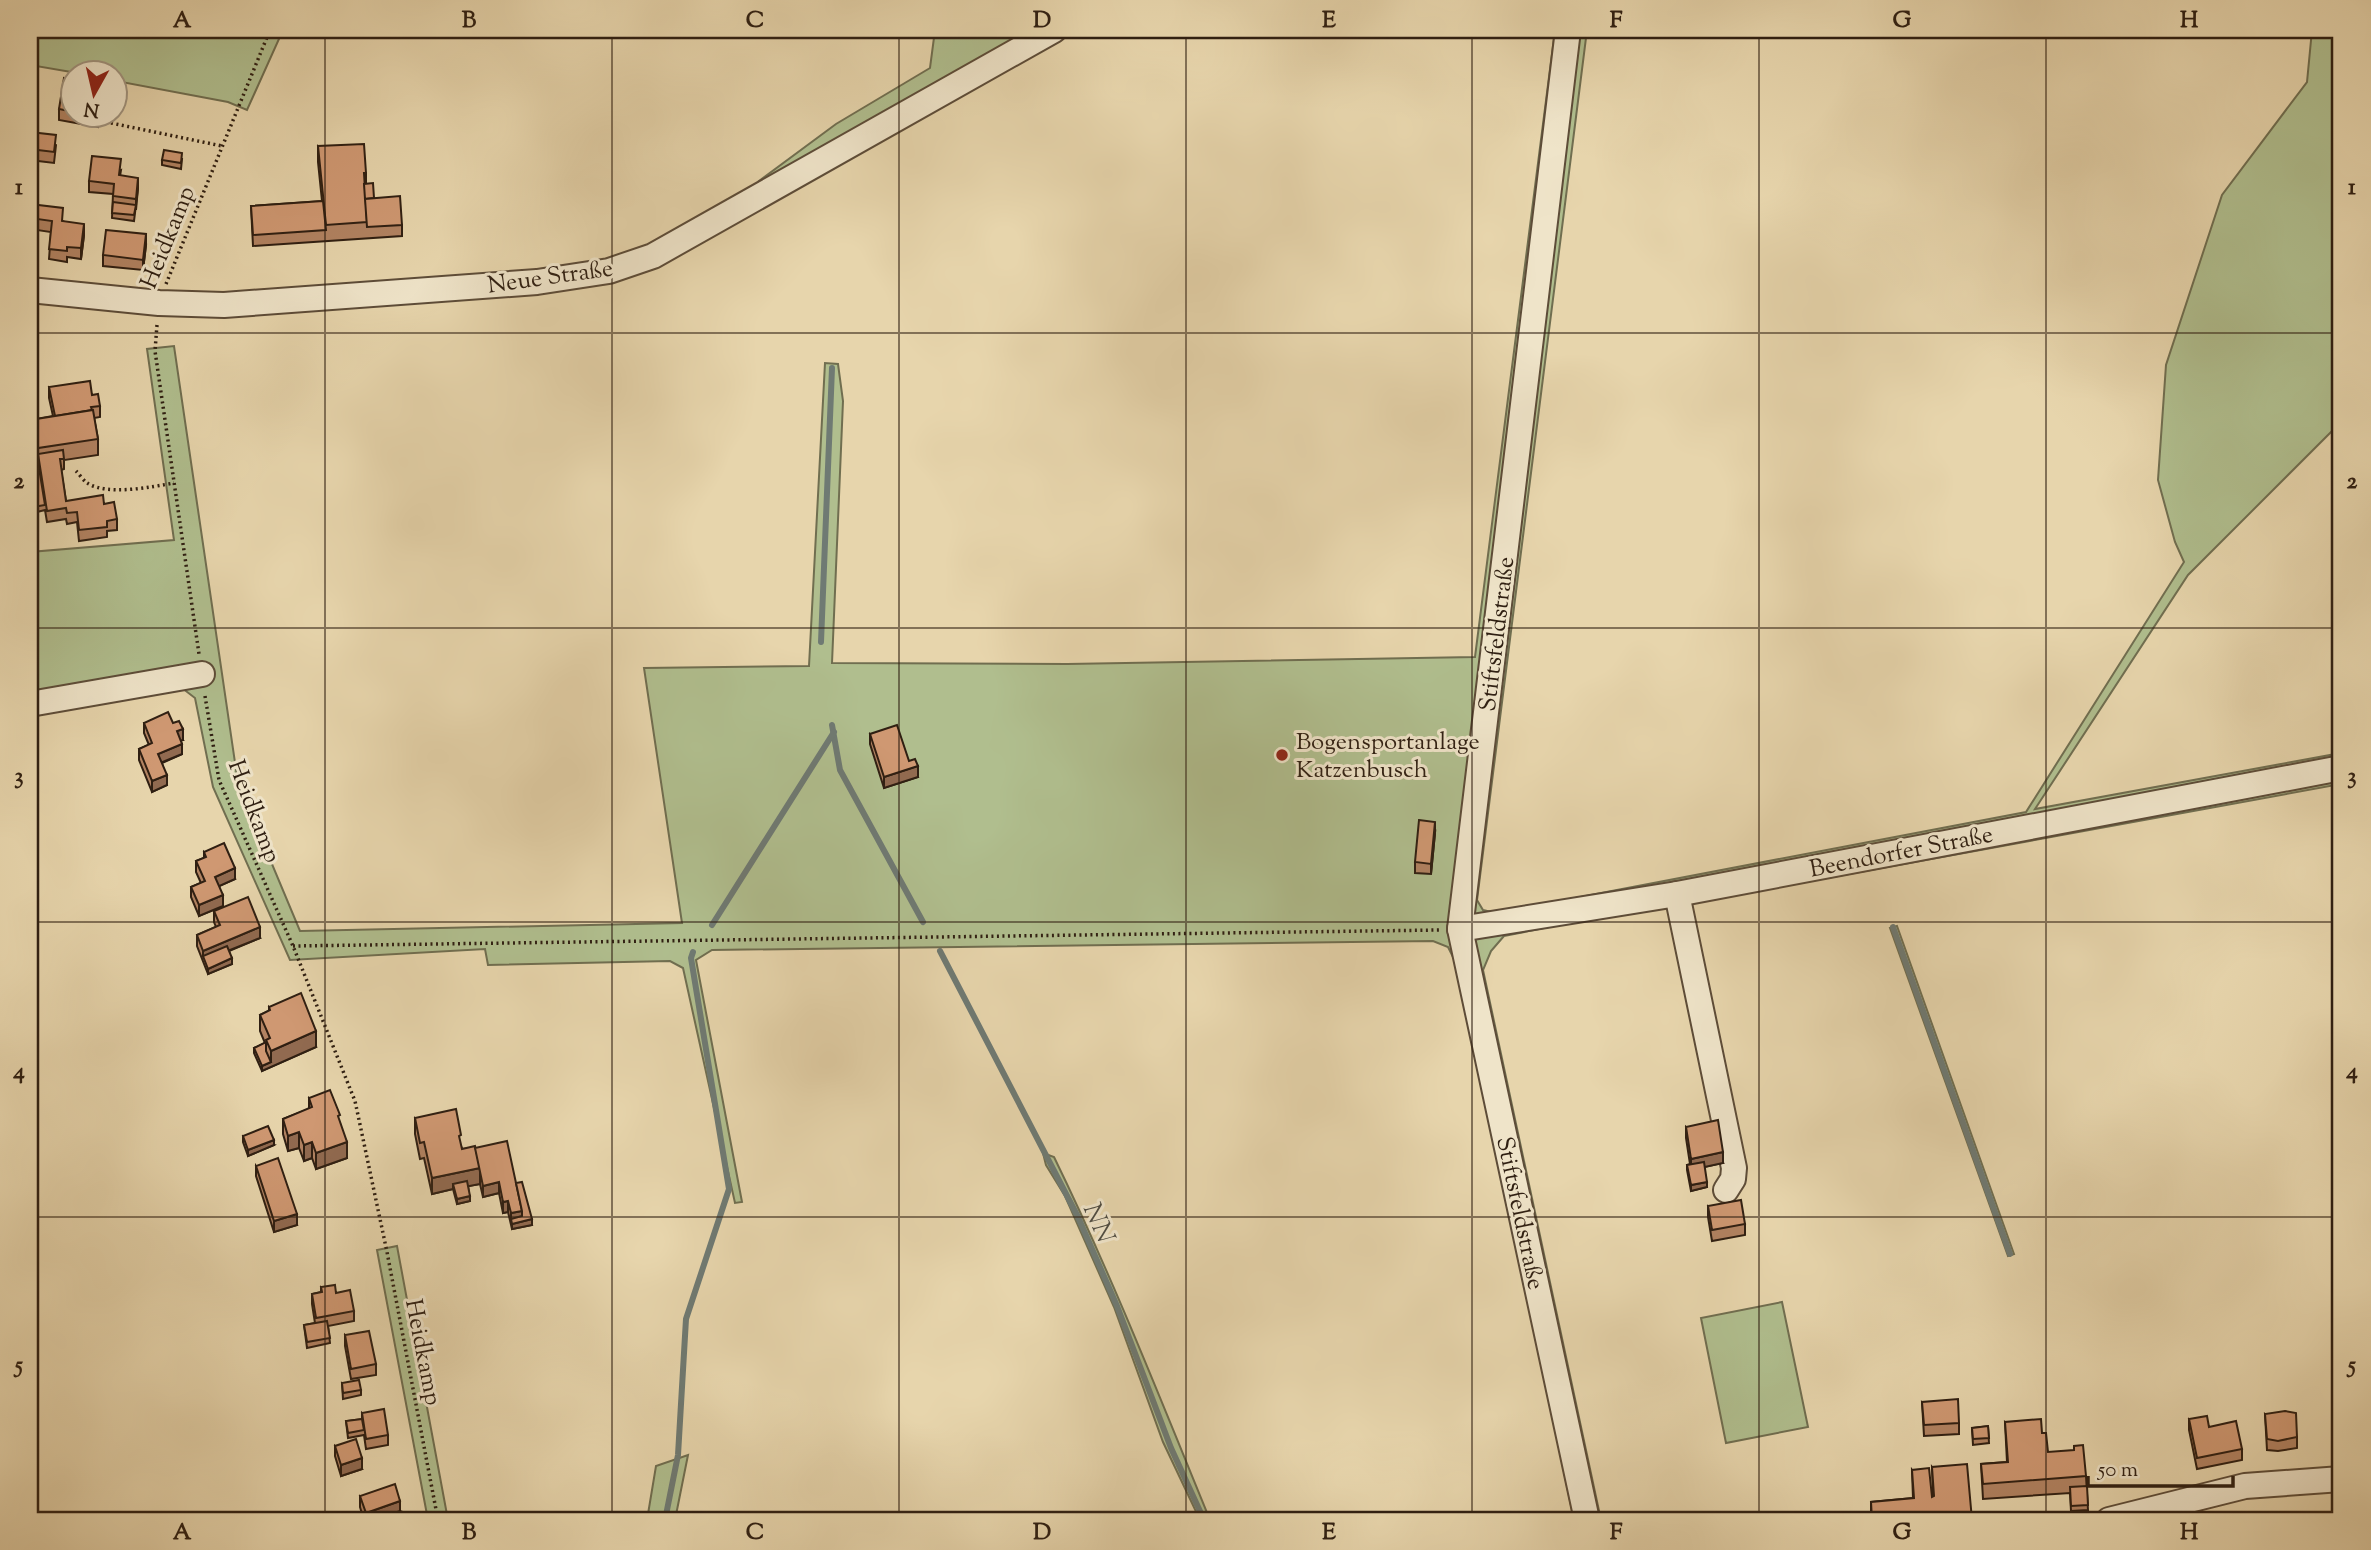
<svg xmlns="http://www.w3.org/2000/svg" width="2371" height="1550" font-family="'Sorts Mill Goudy',serif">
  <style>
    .green { fill: #b0be8e; stroke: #706e50; stroke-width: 2 }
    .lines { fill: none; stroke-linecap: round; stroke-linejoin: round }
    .stream { stroke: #6f7a73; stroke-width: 6 }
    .minor-casing { stroke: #5d4c38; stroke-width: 28 }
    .path { stroke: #2f1f12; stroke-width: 3.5; stroke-dasharray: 2 3.5; stroke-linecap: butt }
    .minor { stroke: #efe4c9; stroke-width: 24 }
    .wall { fill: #b28362; stroke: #2f1f12; stroke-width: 2 }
    .shaded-wall { fill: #916a50; stroke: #2f1f12; stroke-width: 2 }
    .building { fill: #cf9872; stroke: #2f1f12; stroke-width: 2 }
    .grid { fill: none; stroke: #2f1f12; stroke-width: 2; stroke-opacity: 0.55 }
    .poi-dot { fill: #8f2418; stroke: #efe4c9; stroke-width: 2.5 }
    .labels { text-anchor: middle; stroke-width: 6; stroke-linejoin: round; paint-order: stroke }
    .street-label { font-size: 24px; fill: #2f1f12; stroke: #efe4c9 }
    .poi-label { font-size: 24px; fill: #2f1f12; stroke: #efe4c9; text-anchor: start }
    .water-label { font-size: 26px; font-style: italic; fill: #4f4c42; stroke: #efe4c9 }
    .neatline { fill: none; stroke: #2f1f12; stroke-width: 2.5 }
    .grid-label { font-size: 23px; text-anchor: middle; font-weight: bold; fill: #2f1f12 }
  </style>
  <rect width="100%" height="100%" fill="#e7d5ac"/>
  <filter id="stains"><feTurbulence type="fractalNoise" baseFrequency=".00286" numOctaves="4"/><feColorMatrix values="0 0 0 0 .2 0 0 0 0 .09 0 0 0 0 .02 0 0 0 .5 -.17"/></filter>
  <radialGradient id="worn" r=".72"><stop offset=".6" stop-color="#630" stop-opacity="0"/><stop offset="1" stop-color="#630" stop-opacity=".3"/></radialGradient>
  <!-- green -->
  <g class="green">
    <polygon points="30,30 283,30 247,110 228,102 116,81 116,74 77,73 30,65"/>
    <polygon points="935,30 1035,30 762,186 759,181 836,124 930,68"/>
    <polygon points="1555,30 1587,30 1477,900 1483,910 1496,913 2026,812 2184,562 2175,542 2158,480 2166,365 2222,195 2307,82 2312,30 2341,30 2341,422 2188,575 2035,809 2341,753 2341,784 1702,901 1605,916 1504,936 1491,951 1483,970 1601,1520 1574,1520 1460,971 1448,947 1433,941 712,950 696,960 742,1202 735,1203 683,968 670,961 488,965 485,949 290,960 213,787 195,698 182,688 30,715 30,552 174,540 147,349 174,346 238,783 300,931 682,923 644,668 809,666 825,363 838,364 843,401 832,663 1067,664 1475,657"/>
    <polygon points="1897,926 2014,1254 2008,1256 1890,928"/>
    <path d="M1043,1153L1054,1157C1112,1276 1160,1398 1210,1520H1200L1163,1442L1114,1307L1065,1196L1046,1165Z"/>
    <polygon points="397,1246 448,1520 428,1520 377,1250"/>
    <polygon points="1782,1302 1808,1427 1726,1443 1701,1318"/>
    <polygon points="688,1455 675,1520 647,1520 656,1466"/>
  </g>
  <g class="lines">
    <!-- stream -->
    <g class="stream">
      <polyline points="821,642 832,368"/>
      <polyline points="832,725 840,770 923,922"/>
      <polyline points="712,925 834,732"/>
      <polyline points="1893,927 2010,1254"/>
      <polyline points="940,951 1078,1217 1117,1306 1171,1448 1204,1520"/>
      <polyline points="665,1520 678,1455 686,1319 729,1189 691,958 693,952"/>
    </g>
    <defs>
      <g id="minor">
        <polyline points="1568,30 1460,929 1587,1520"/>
        <polyline points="30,290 159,303 224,305 537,282 609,271 653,256 1054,30"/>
        <polyline points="30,704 202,674"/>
        <polyline points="1677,894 1734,1168 1733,1179 1726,1190"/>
        <polyline points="1460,929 1677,894 2341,768"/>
        <polyline points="2109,1520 2245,1486 2341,1479"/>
      </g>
    </defs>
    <!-- minor casing -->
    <use href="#minor" class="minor-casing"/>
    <!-- path -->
    <g class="path">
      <polyline points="111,123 222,146"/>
      <polyline points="166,284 270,30"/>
      <polyline points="157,325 155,351 199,654"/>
      <path d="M76,471C79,474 83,480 87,483C108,496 151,487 174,483"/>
      <polyline points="205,696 219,780 293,946 355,1101 387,1252 438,1520"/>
      <polyline points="293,946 1439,930"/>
    </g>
    <!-- minor -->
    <use href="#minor" class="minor"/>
  </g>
  <!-- wall -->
  <g class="wall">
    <polygon points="74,80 74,116 100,116 98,127 59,120 59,109"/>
    <polygon points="30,132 56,145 54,163 30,160"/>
    <polygon points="318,146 366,173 366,184 374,198 402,225 402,236 253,246 251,206 322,201 318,162"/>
    <polygon points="182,159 181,169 162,165 162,160"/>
    <polygon points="121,170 120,176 138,188 134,221 112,218 113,194 89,192 89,181"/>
    <polygon points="30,204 63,221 84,235 81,259 67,257 67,262 49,259 51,232 30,229"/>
    <polygon points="146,245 143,270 103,266 103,255"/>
    <polygon points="49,387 92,395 100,406 100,417 94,418 98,439 98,455 64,460 64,469 61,470 66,501 104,504 117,519 117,530 107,531 107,537 79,541 77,522 67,524 66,519 47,522 45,510 33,513 30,493 30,463 38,462 35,446 30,447 30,420 53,416 49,398"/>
    <polygon points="144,723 173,723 183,740 181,740 182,754 162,763 167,785 152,792 139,760 139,749 149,745 144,733"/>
    <polygon points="870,734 909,761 918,777 884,788 870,744"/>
    <polygon points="1435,833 1431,874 1415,873 1415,862"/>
    <polygon points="204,852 235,879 219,886 223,906 199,916 191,897 191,887 201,883 196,872 196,861 204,858"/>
    <polygon points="214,911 260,938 229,951 232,964 208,974 197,946 197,935 216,927 214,922"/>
    <polygon points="269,1007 316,1047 262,1071 254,1053 254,1048 265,1043 260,1031 260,1015 269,1011"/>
    <polygon points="309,1098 340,1123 347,1158 316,1169 312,1158 304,1161 299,1148 288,1151 283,1134 283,1119 309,1109"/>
    <polygon points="415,1118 461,1146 462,1149 475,1148 516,1183 532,1225 512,1229 508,1212 503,1213 499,1193 483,1197 480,1184 468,1186 470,1201 457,1204 453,1189 432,1194 424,1158 420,1159 415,1134"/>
    <polygon points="1686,1127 1723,1163 1704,1167 1707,1187 1691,1191 1687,1170 1687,1165 1690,1164 1686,1138"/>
    <polygon points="243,1136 274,1145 248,1156 243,1142"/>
    <polygon points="256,1166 297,1225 274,1232 256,1176"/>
    <polygon points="1708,1206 1745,1224 1745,1235 1712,1241 1708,1217"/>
    <polygon points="321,1287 336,1293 354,1311 354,1321 328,1326 330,1343 307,1348 304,1325 315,1323 312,1304 312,1294 321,1292"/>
    <polygon points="345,1335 376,1364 376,1375 351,1379 345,1346"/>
    <polygon points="342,1383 361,1390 361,1395 343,1399"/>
    <polygon points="1922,1402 1959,1423 1959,1434 1924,1436"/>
    <polygon points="362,1413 388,1435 388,1445 366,1449 364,1435 348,1438 346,1421 362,1419"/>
    <polygon points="2265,1414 2297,1437 2297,1448 2278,1451 2267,1450"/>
    <polygon points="2189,1419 2209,1427 2242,1449 2242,1460 2197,1469 2189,1430"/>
    <polygon points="2005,1422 2048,1452 2086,1476 2088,1510 2071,1511 2070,1493 1983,1499 1981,1464 2007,1462"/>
    <polygon points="1988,1426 1989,1443 1973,1445 1972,1428"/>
    <polygon points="335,1446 362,1469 341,1476 335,1456"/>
    <polygon points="1932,1467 1972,1520 1871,1520 1871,1502 1913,1498 1912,1470 1932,1497 1933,1497"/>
    <polygon points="360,1496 400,1511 375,1520 364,1520 360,1507"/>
  </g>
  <!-- shaded-wall -->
  <g class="shaded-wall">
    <polygon points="138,178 138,188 136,210 136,199"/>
    <polygon points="84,224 84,235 81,259 81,248"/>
    <polygon points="146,234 146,245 143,270 143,260"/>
    <polygon points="183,729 183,740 177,742 177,731"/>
    <polygon points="182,744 182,754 158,764 158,754"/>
    <polygon points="918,766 918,777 884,788 884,777"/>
    <polygon points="167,775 167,785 152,792 152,781"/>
    <polygon points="1435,822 1435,833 1431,874 1431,864"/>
    <polygon points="235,868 235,879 215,888 215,877"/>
    <polygon points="223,895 223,906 199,916 199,905"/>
    <polygon points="260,927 260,938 205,960 203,956 203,951"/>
    <polygon points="232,958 232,964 208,974 208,969"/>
    <polygon points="316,1031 316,1047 262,1071 262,1066 271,1062 271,1051"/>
    <polygon points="299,1132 299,1148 288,1151 288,1136"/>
    <polygon points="274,1140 274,1145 248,1156 248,1150"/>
    <polygon points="312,1142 312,1158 304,1161 304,1145"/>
    <polygon points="347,1142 347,1158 316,1169 316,1153"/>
    <polygon points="1723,1152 1723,1163 1691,1170 1691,1159"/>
    <polygon points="480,1168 480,1184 454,1189 453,1184 453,1189 432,1194 432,1178"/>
    <polygon points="499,1182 499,1193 483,1197 483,1186"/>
    <polygon points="1707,1182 1707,1187 1691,1191 1691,1185"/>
    <polygon points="470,1196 470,1201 457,1204 457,1199"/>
    <polygon points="508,1201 508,1212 503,1213 503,1202"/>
    <polygon points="522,1211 522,1221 511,1219 511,1224 511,1213"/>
    <polygon points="297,1214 297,1225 274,1232 274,1221"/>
    <polygon points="532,1219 532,1225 512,1229 512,1224"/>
    <polygon points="362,1458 362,1469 341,1476 341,1465"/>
    <polygon points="400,1501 400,1511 375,1520 366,1520 366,1513"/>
  </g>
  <!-- building -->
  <g class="building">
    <polygon points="64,78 74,80 74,112 59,109"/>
    <polygon points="30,132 56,135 54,152 30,149"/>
    <polygon points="364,144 366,173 364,173 367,222 326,225 318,146"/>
    <polygon points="164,150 182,153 181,163 162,160"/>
    <polygon points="92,156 121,159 119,175 138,178 136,199 113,196 114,184 89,181"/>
    <polygon points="373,183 374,198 365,199 364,184"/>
    <polygon points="400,196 402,225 367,227 365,199"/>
    <polygon points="323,201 326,230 253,235 251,206"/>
    <polygon points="113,202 136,205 134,215 112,213"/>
    <polygon points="30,204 63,208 62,221 84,224 81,248 67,247 67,251 49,249 52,221 30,218"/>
    <polygon points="106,230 146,234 143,260 103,255"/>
    <polygon points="90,381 92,395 98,394 100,406 91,407 92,410 55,416 49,387"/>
    <polygon points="93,410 98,439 38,448 35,431 30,431 30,420"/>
    <polygon points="63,450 64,459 60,459 66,501 103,495 104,504 114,502 117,519 107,521 107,527 79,530 77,512 67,513 66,508 47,511 38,454"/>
    <polygon points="38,462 45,505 33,507 30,487 30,463"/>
    <polygon points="168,712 173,723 179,721 183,729 177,731 182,744 158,754 167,775 152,781 139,749 152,743 144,723"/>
    <polygon points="897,725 909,761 915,759 918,766 884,777 870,734"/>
    <polygon points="1419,820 1435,822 1431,864 1415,862"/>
    <polygon points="224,843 235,868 215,877 223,895 199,905 191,887 205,881 196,861 206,857 204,852"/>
    <polygon points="248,897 260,927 203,951 197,935 220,925 214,911"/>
    <polygon points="227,946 232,958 208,969 203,956"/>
    <polygon points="301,993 316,1031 271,1051 266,1040 270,1038 260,1015 270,1010 269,1007"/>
    <polygon points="266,1042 266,1051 271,1062 262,1066 254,1048"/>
    <polygon points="330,1090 340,1115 338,1116 347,1142 316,1153 312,1142 304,1145 299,1132 288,1136 283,1119 312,1107 309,1098"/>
    <polygon points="456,1109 461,1135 459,1136 462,1149 475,1146 480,1168 432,1178 424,1142 420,1143 415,1118"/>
    <polygon points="1718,1120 1723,1152 1691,1159 1686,1127"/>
    <polygon points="268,1126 274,1140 248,1150 243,1136"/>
    <polygon points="507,1141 522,1211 511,1213 508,1201 503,1202 499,1182 483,1186 475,1148"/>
    <polygon points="278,1158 297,1214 274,1221 256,1166"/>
    <polygon points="1704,1162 1707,1182 1691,1185 1687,1165"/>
    <polygon points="467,1181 470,1196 457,1199 453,1184"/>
    <polygon points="522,1182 532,1219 512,1224 511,1219 522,1216 522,1211 516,1183"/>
    <polygon points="1741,1200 1745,1224 1712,1230 1708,1206"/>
    <polygon points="335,1285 336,1293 350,1290 354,1311 316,1318 312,1294 322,1292 321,1287"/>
    <polygon points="327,1321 330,1338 307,1342 304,1325"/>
    <polygon points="369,1331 376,1364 351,1369 345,1335"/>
    <polygon points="359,1380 361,1390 343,1393 342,1383"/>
    <polygon points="1958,1399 1959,1423 1924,1425 1922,1402"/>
    <polygon points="384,1409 388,1435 366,1439 362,1413"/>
    <polygon points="2285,1411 2296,1413 2297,1437 2278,1441 2267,1439 2265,1414"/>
    <polygon points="2207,1416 2209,1427 2236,1421 2242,1449 2197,1458 2189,1419"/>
    <polygon points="362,1419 364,1430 348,1433 346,1421"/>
    <polygon points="2041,1419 2042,1433 2046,1433 2048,1452 2074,1450 2074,1446 2083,1445 2086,1476 1983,1484 1981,1464 2008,1462 2005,1422"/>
    <polygon points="1988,1426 1989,1438 1973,1439 1972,1428"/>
    <polygon points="356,1439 362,1458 341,1465 335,1446"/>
    <polygon points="1967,1464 1972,1520 1872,1520 1871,1502 1914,1498 1912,1470 1929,1468 1932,1497 1934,1496 1932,1467"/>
    <polygon points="395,1484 400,1501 366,1513 360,1496"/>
    <polygon points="2087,1486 2088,1505 2071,1506 2070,1487"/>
    <polygon points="2335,1509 2341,1509 2340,1520 2335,1520"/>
    <rect x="2309" y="1514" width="26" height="6"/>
  </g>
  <!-- grid -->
  <path class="grid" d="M325,30V1520M612,30V1520M899,30V1520M1186,30V1520M1472,30V1520M1759,30V1520M2046,30V1520M30,333H2341M30,628H2341M30,922H2341M30,1217H2341"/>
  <!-- markers -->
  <circle class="poi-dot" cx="1282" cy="755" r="7"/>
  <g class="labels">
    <!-- street labels -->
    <g class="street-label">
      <text transform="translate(167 237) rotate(-68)" y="8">Heidkamp</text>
      <text transform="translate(550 276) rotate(-8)" y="8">Neue Straße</text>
      <text transform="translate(1496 634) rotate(-83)" y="8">Stiftsfeldstraße</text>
      <text transform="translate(255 811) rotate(69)" y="8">Heidkamp</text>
      <text transform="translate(1901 851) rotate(-11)" y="8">Beendorfer Straße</text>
      <text transform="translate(1521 1213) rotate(78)" y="8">Stiftsfeldstraße</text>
      <text transform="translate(424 1352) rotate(79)" y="8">Heidkamp</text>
    </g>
    <!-- poi labels -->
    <g class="poi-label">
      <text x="1296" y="749">Bogensportanlage<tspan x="1296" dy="28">Katzenbusch</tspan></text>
    </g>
    <!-- water labels -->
    <g class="water-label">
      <text transform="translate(1100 1223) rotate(66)" y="9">NN</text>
    </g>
  </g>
  <!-- margin -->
  <rect width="2371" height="1550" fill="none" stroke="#e7d5ac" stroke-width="77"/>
  <!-- north arrow -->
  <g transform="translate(94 94) rotate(188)"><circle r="33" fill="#efe4c9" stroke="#a29580" stroke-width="2"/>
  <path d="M0-5L12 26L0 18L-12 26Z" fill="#8f2418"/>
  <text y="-10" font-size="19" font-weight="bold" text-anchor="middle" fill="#2f1f12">N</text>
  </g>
  <!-- scale -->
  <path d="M2088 1476v10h145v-10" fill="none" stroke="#2f1f12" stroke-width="3.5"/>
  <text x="2098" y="1476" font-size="21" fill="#2f1f12" stroke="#efe4c9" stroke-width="5" paint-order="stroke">50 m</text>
  <rect x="38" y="38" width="2294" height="1474" class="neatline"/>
  <g class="grid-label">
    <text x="182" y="27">A</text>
    <text x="469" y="27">B</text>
    <text x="755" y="27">C</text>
    <text x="1042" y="27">D</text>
    <text x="1329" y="27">E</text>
    <text x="1616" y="27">F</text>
    <text x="1902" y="27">G</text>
    <text x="2189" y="27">H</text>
    <text x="19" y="194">1</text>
    <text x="2352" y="194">1</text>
    <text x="19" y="488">2</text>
    <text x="2352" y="488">2</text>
    <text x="19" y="783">3</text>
    <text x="2352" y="783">3</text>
    <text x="19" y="1078">4</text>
    <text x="2352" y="1078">4</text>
    <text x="19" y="1372">5</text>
    <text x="2352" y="1372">5</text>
    <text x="182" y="1539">A</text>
    <text x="469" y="1539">B</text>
    <text x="755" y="1539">C</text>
    <text x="1042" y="1539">D</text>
    <text x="1329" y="1539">E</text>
    <text x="1616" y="1539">F</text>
    <text x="1902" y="1539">G</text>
    <text x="2189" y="1539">H</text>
  </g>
  <rect width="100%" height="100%" filter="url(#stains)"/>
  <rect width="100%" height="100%" fill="url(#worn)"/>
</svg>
